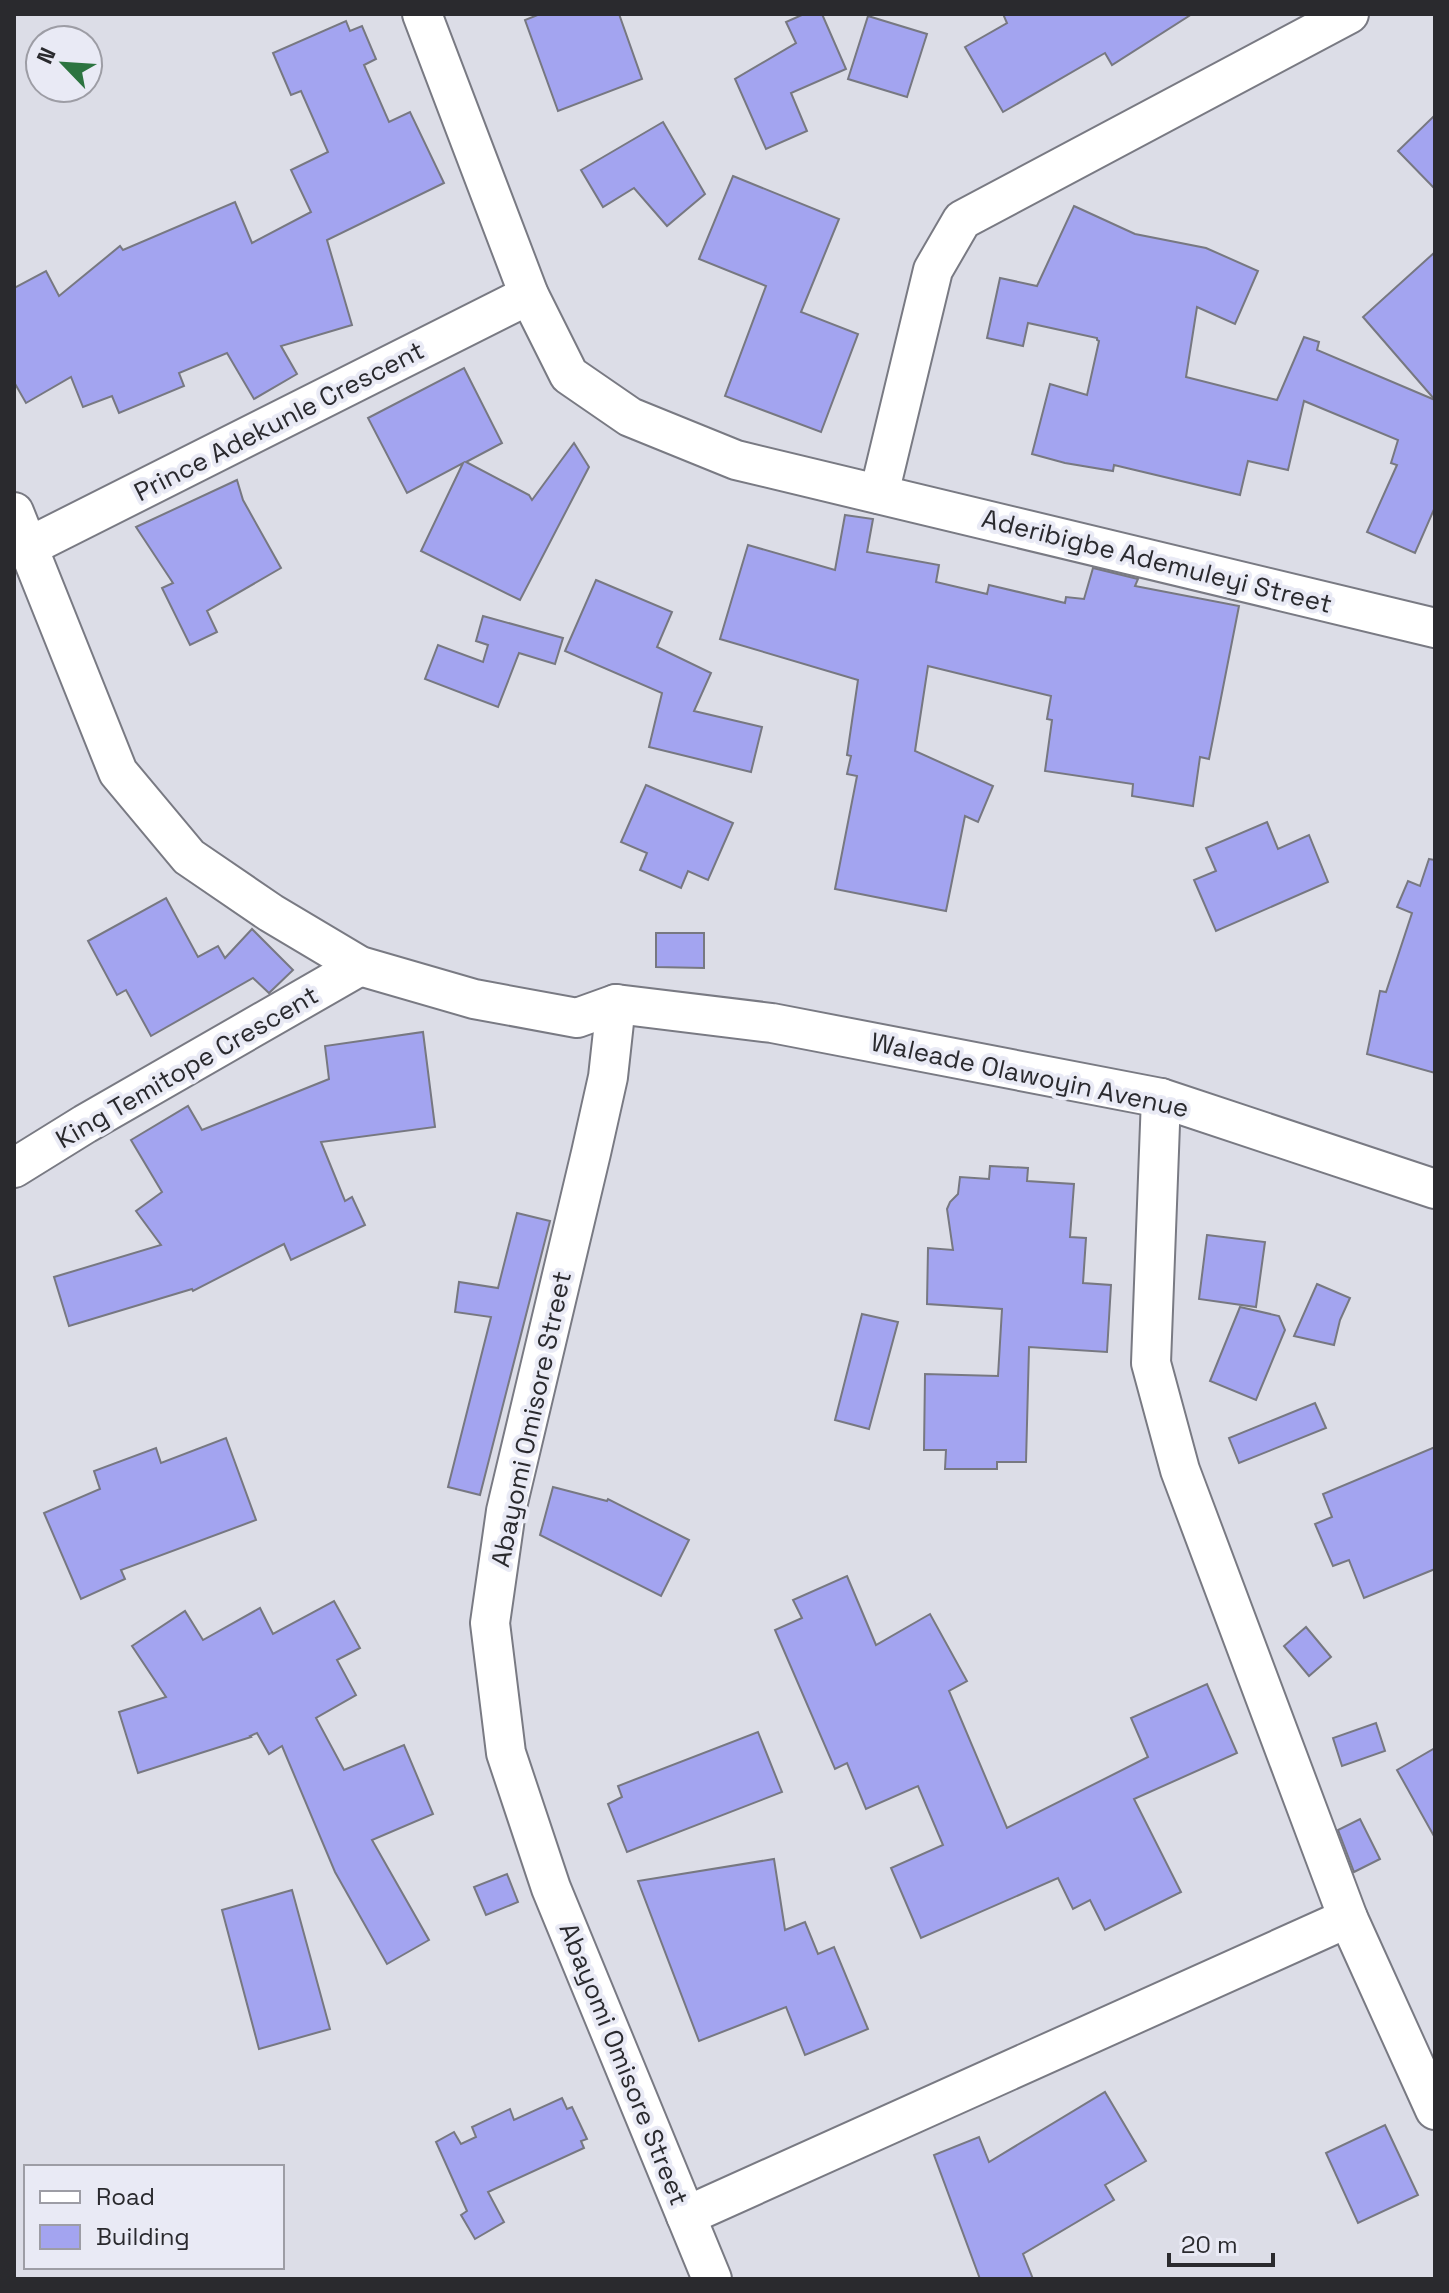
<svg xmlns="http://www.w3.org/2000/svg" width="1449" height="2293" font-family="'Space Grotesk',sans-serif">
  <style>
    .building { fill: #a3a4f0; stroke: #777881; stroke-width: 2 }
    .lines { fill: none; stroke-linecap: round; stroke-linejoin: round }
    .minor-casing { stroke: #797a83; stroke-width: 42 }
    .minor { stroke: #fff; stroke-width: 38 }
    .labels { text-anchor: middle; stroke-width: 8; stroke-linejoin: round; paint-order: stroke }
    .street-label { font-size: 26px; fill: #2a2a2e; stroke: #e9eaf5 }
  </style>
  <rect width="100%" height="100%" fill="#dcdde7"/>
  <!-- building -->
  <g class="building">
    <polygon points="540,14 619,14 642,79 558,111 525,20"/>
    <polygon points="804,14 822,14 846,69 791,93 807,131 766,149 735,79 796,43 786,22"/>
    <polygon points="1003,14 1192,14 1112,65 1105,53 1003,112 965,47 1007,23"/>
    <polygon points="868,16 927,34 907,97 848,79"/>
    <polygon points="346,21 350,31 362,26 376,59 364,65 389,122 410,112 444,183 327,240 352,325 281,346 297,374 254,399 227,353 179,373 184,386 119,413 112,396 83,407 71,377 26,403 14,382 14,288 46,271 59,296 120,246 123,250 235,202 252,243 311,212 291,170 328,152 301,91 291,95 273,53"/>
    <polygon points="1435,115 1435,189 1398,151"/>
    <polygon points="663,122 705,194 667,226 634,188 603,207 581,170"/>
    <polygon points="733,176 839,219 801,312 858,334 821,432 725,396 766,286 699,259"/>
    <polygon points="1074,206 1135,234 1206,248 1258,271 1235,324 1197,307 1186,377 1277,400 1304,337 1319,342 1317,350 1435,400 1435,507 1415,553 1367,532 1397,465 1391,463 1398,440 1304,401 1288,470 1248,461 1240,495 1114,465 1113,471 1065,463 1032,454 1050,384 1087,395 1099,341 1097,340 1097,338 1028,323 1023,346 987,338 1000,278 1037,286"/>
    <polygon points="1435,252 1435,400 1363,317"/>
    <polygon points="464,368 502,443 466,462 529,495 532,500 574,443 589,467 520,600 421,551 463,463 407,493 368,418"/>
    <polygon points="237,480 243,500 281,568 207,611 217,632 190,645 162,588 173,583 136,527"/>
    <polygon points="845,515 873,519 867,552 939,565 936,582 987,594 989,585 1065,603 1066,597 1084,599 1093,568 1138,579 1135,586 1239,606 1209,759 1200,757 1193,806 1132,796 1133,784 1045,771 1052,720 1047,719 1051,696 928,666 915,751 993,786 978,822 965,816 946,911 835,889 857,776 847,774 851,756 847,755 858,680 720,639 748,545 835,570"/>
    <polygon points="596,580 672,612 657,647 711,673 694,711 762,727 751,772 649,747 662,693 565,651"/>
    <polygon points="483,616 563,638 555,664 519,653 498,707 425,679 438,645 483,662 488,645 476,641"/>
    <polygon points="646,785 733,823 708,880 688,871 681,888 640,870 647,853 621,842"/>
    <polygon points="1267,822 1278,849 1309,835 1328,882 1216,931 1194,880 1216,871 1206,848"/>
    <polygon points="1429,859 1435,860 1435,1073 1367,1054 1380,991 1386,992 1412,913 1397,907 1408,881 1420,886"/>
    <polygon points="166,898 198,957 218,946 225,958 252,929 293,970 269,993 253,978 151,1036 126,990 117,995 88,941"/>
    <polygon points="656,933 704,933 704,968 656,967"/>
    <polygon points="423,1032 435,1127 321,1142 345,1201 352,1197 365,1225 291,1260 284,1244 193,1291 192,1289 69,1326 54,1277 161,1245 136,1211 162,1192 131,1140 188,1106 202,1130 329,1079 325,1046"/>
    <polygon points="990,1166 1028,1168 1027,1181 1074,1184 1070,1237 1086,1238 1083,1283 1111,1285 1107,1352 1029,1347 1026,1462 997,1462 997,1469 945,1469 946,1450 924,1450 925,1374 998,1376 1002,1309 927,1304 928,1248 953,1250 947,1209 950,1202 958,1194 960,1177 989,1179"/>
    <polygon points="517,1213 550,1221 480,1495 448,1487 491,1317 455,1312 459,1282 498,1288"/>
    <polygon points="1207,1235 1265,1242 1256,1307 1199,1299"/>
    <polygon points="1317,1284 1350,1298 1340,1320 1334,1345 1294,1336"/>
    <polygon points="1240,1307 1279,1316 1285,1330 1256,1400 1210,1381"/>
    <polygon points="862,1314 898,1322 869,1429 835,1420"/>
    <polygon points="1315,1403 1326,1428 1239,1463 1229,1438"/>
    <polygon points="226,1438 256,1520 121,1570 125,1579 81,1599 44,1513 100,1489 94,1471 156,1448 161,1463"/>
    <polygon points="1435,1447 1435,1569 1364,1598 1349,1560 1333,1566 1315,1524 1332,1517 1323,1494"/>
    <polygon points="553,1487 607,1501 608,1499 689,1540 661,1596 540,1535"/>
    <polygon points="847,1576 876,1645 930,1614 967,1681 949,1691 1007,1828 1148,1757 1131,1718 1207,1684 1237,1753 1134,1799 1181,1892 1105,1930 1090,1900 1073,1909 1058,1878 921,1938 891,1868 943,1845 918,1786 866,1809 847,1763 835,1769 775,1630 802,1618 793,1600"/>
    <polygon points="334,1601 360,1648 337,1660 356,1695 316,1718 344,1770 404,1745 433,1814 372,1840 429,1940 387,1964 335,1872 282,1746 269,1754 257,1733 250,1736 251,1737 138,1773 119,1712 166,1697 132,1646 185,1611 203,1640 260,1608 273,1634"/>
    <polygon points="1306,1627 1331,1657 1309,1676 1284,1646"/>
    <polygon points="1376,1723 1385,1751 1342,1766 1333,1738"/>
    <polygon points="758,1732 782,1792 627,1852 608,1804 622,1797 618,1786"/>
    <polygon points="1435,1748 1435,1838 1397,1770"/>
    <polygon points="1360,1819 1380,1859 1354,1872 1338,1830"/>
    <polygon points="774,1859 785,1930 805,1922 818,1954 834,1947 868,2029 805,2055 786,2007 699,2041 638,1881"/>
    <polygon points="507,1874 518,1902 486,1915 474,1887"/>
    <polygon points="292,1890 330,2029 259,2049 222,1910"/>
    <polygon points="1105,2092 1146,2161 1105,2185 1114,2200 1023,2254 1033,2279 980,2279 934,2155 979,2137 989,2162"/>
    <polygon points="562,2098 567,2109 572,2107 587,2139 581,2141 584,2148 488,2192 504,2222 475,2239 461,2215 467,2211 436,2142 454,2132 461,2144 476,2137 472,2127 510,2109 514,2120"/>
    <polygon points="1385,2125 1418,2195 1358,2223 1326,2153"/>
  </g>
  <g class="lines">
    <defs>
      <g id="minor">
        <polyline points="422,14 529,295 569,375 630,417 736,460 1435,628"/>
        <polyline points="879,494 933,270 962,220 1349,14"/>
        <polyline points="14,512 118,772 189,857 271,913 360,966 474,999 577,1018 616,1004 772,1023 1161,1098 1435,1189"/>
        <polyline points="28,547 529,295"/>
        <polyline points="616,1004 608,1077 591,1153 506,1511 490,1623 506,1753 551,1888 712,2279"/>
        <polyline points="1161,1098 1151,1363 1180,1470 1348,1918 1435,2110"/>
        <polyline points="14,1168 85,1124 360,966"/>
        <polyline points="686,2216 1348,1918"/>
      </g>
    </defs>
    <!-- minor casing -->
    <use href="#minor" class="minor-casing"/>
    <!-- minor -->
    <use href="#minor" class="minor"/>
  </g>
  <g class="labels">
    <!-- street labels -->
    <g class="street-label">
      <text transform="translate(279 421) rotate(-27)" y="9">Prince Adekunle Crescent</text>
      <text transform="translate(1157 561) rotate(14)" y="9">Aderibigbe Ademuleyi Street</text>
      <text transform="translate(187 1067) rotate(-30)" y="9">King Temitope Crescent</text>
      <text transform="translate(1030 1075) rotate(12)" y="9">Waleade Olawoyin Avenue</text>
      <text transform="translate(531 1419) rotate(-78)" y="9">Abayomi Omisore Street</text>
      <text transform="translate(624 2064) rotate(68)" y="9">Abayomi Omisore Street</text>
    </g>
  </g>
  <!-- border -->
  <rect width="1449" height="2293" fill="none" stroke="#2a2a2e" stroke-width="32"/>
  <!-- legend -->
  <rect x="24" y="2165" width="260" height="104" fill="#e9eaf5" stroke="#9d9da5" stroke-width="2"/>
  <rect x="40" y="2191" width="40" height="12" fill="#ffffff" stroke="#9d9da5" stroke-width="2"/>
  <text x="96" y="2205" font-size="24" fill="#2a2a2e">Road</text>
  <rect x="40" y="2225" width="40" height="24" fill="#a3a4f0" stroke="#9d9da5" stroke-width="2"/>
  <text x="96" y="2245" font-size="24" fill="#2a2a2e">Building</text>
  <!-- north arrow -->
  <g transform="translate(64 64) rotate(295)"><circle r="38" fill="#e9eaf5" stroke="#9d9da5" stroke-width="2"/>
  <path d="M0-6L14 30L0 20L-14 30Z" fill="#2c7440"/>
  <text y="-12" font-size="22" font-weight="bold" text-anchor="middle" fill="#2a2a2e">N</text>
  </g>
  <!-- scale -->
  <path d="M1169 2253v12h104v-12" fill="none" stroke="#2a2a2e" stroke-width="4"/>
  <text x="1181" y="2253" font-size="24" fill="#2a2a2e" stroke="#e9eaf5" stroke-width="6" paint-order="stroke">20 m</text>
</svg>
